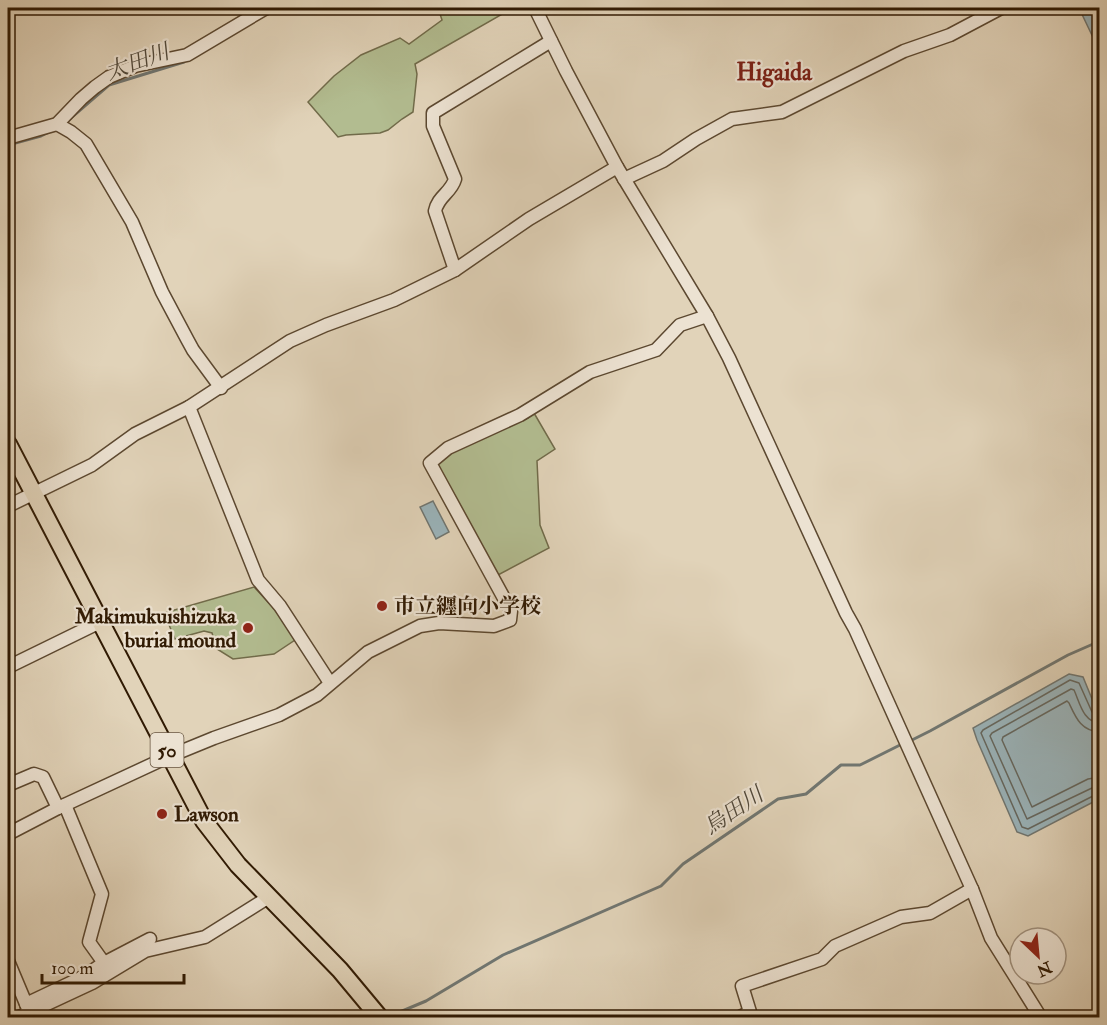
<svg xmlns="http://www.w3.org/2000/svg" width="1107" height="1025" font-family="'IM FELL Double Pica','Noto Serif JP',serif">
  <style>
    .green { fill: #b2bc90; stroke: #716b4a; stroke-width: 1.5 }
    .water { fill: #9ab4bb; stroke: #707671; stroke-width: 1.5 }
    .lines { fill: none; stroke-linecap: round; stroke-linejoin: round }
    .shore { stroke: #65675f; stroke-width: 1.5 }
    .stream { stroke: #707671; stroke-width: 3 }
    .minor-casing { stroke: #5c4830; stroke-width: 15 }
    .major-casing { stroke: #301a03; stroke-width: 20 }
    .minor { stroke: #ece2d2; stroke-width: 12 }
    .major { stroke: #e1d3b9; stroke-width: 16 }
    .poi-dot { fill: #8f2418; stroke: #ece2d2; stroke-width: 2 }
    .labels { text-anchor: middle; stroke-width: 4.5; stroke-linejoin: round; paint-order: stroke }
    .shield { fill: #ece2d2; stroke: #685641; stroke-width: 1.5 }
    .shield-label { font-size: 20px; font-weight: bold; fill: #301a03 }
    .poi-label { font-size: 21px; font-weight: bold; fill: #301a03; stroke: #ece2d2; text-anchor: start }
    .water-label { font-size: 22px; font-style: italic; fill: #50483a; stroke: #ece2d2 }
    .quarter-label { font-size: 24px; font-weight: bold; fill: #7a1f14; stroke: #ece2d2 }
  </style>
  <rect width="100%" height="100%" fill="#e1d3b9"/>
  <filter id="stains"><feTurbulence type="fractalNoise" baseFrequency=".00333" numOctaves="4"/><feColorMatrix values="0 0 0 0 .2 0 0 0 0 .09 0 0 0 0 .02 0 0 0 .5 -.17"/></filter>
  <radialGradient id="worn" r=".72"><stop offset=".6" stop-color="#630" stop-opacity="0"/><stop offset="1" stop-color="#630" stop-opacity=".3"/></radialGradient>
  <!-- green -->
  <g class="green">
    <polygon points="438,8 513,8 415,64 417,74 413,112 402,119 388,130 380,133 346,135 338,137 308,102 334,76 361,55 400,38 409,44 442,20"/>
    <polygon points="534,413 555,449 537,461 540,525 549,548 498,575 437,464 460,447 528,418"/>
    <path d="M254,587C270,604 284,619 295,640L274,654L233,659L217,649L212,633L204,631L175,639L164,613Z"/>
  </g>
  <!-- water -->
  <g class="water">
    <polygon points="1079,8 1099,8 1099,50"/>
    <polygon points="433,501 449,532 436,539 420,507"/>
    <polygon points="1069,674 1083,677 1099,716 1099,799 1028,836 1017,832 977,740 973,728"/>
  </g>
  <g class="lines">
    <!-- shore -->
    <g class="shore">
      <polyline points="1100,716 1095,715 1092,712 1079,683 1070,680 983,730 981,733 1022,827 1028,829 1095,795 1100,794"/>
      <path d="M1100,723C1083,722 1080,703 1074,690L1071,689L992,733L990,736L1027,819L1092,788L1100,786"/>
      <path d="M1100,732C1081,731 1076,718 1069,703L1067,701L1003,737L1002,740L1032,807L1088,779L1100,777"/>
    </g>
    <!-- stream -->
    <g class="stream">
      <polyline points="268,14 279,8"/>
      <polyline points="65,123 109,85 184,62"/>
      <polyline points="8,145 41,136 49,132"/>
      <polyline points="908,742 930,731 1068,655 1100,641"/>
      <polyline points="388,1017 426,1001 503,955 661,886 683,864 778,799 806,794 841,765 860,765 902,744"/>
    </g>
    <defs>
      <g id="minor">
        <polyline points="535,8 566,71 617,167 707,316 729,358 846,613 855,629 972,889 991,938 1041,1018"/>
        <polyline points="57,124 71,132 86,144 132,222 162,292 187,339 193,350 221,388"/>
        <polyline points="8,138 57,124 81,99 95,87 109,77 135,66 187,55 266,8"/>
        <polyline points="624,179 663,161 696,139 732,119 782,112 904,51 950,35 1001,8"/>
        <path d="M455,270L435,211C438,196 451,193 455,179L433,126V113L551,41"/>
        <polyline points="189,407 258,580 280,606 330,683"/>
        <polyline points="8,506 92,465 135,434 189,407 290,341 326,325 394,300 455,270 529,219 617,167"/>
        <polyline points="8,667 100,622"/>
        <polyline points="8,785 34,774 43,777 58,808"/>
        <polyline points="8,834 58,808 170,756 214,738 279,715 317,695 368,652 420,626 439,623 494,626 510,620 511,611 430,463 448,448 520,415 590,372 656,350 680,325 707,316"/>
        <polyline points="8,961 29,1011"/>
        <polyline points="104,963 150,939"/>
        <polyline points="26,1004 83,977 104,963 89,942 102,894 65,805"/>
        <polyline points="17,1018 92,983 145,951 205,937 269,897"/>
        <polyline points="738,1018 750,1012 742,986 822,959 835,946 901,917 930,913 972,889"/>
      </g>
      <polyline id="major" points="8,444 204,821 238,865 340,970 380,1018"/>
    </defs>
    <!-- minor casing -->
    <use href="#minor" class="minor-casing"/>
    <!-- major casing -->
    <use href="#major" class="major-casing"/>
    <!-- minor -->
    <use href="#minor" class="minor"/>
    <!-- major -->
    <use href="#major" class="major"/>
  </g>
  <!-- markers -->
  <g class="poi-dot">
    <circle cx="382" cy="606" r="6"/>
    <circle cx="248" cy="628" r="6"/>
    <circle cx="162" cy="814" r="6"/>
  </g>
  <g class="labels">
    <!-- shield labels -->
    <rect class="shield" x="150.5" y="733" width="33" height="34" rx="4.5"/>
    <g class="shield-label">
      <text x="167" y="757">50</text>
    </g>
    <!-- poi labels -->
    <g class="poi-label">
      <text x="394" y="613">市立纒向小学校</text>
      <text x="236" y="623" text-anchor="end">Makimukuishizuka<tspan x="236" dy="24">burial mound</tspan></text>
      <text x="174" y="821">Lawson</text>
    </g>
    <!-- water labels -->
    <g class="water-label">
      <text transform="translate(137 61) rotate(-20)" y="8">太田川</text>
      <text transform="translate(733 810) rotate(-34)" y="8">烏田川</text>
    </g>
    <!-- quarter labels -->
    <g class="quarter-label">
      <text x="774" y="80">Higaida</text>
    </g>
  </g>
  <!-- margin -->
  <rect width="1107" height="1025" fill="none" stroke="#e1d3b9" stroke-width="30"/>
  <rect x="9" y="9" width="1089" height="1007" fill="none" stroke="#301a03" stroke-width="3"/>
  <rect x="15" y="15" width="1077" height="995" fill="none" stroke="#301a03" stroke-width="1.5"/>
  <!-- north arrow -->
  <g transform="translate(1038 956) rotate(154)"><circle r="28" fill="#ece2d2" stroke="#a1927f" stroke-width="1.5"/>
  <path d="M0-4.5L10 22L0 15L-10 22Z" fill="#8f2418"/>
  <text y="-9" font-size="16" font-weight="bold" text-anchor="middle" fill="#301a03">N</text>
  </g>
  <!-- scale -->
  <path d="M42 974v9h142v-9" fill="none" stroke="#301a03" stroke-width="3"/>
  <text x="51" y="974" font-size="18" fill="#301a03" stroke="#ece2d2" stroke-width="4.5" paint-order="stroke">100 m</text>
  <rect width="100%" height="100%" filter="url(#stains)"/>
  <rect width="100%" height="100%" fill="url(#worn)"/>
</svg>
